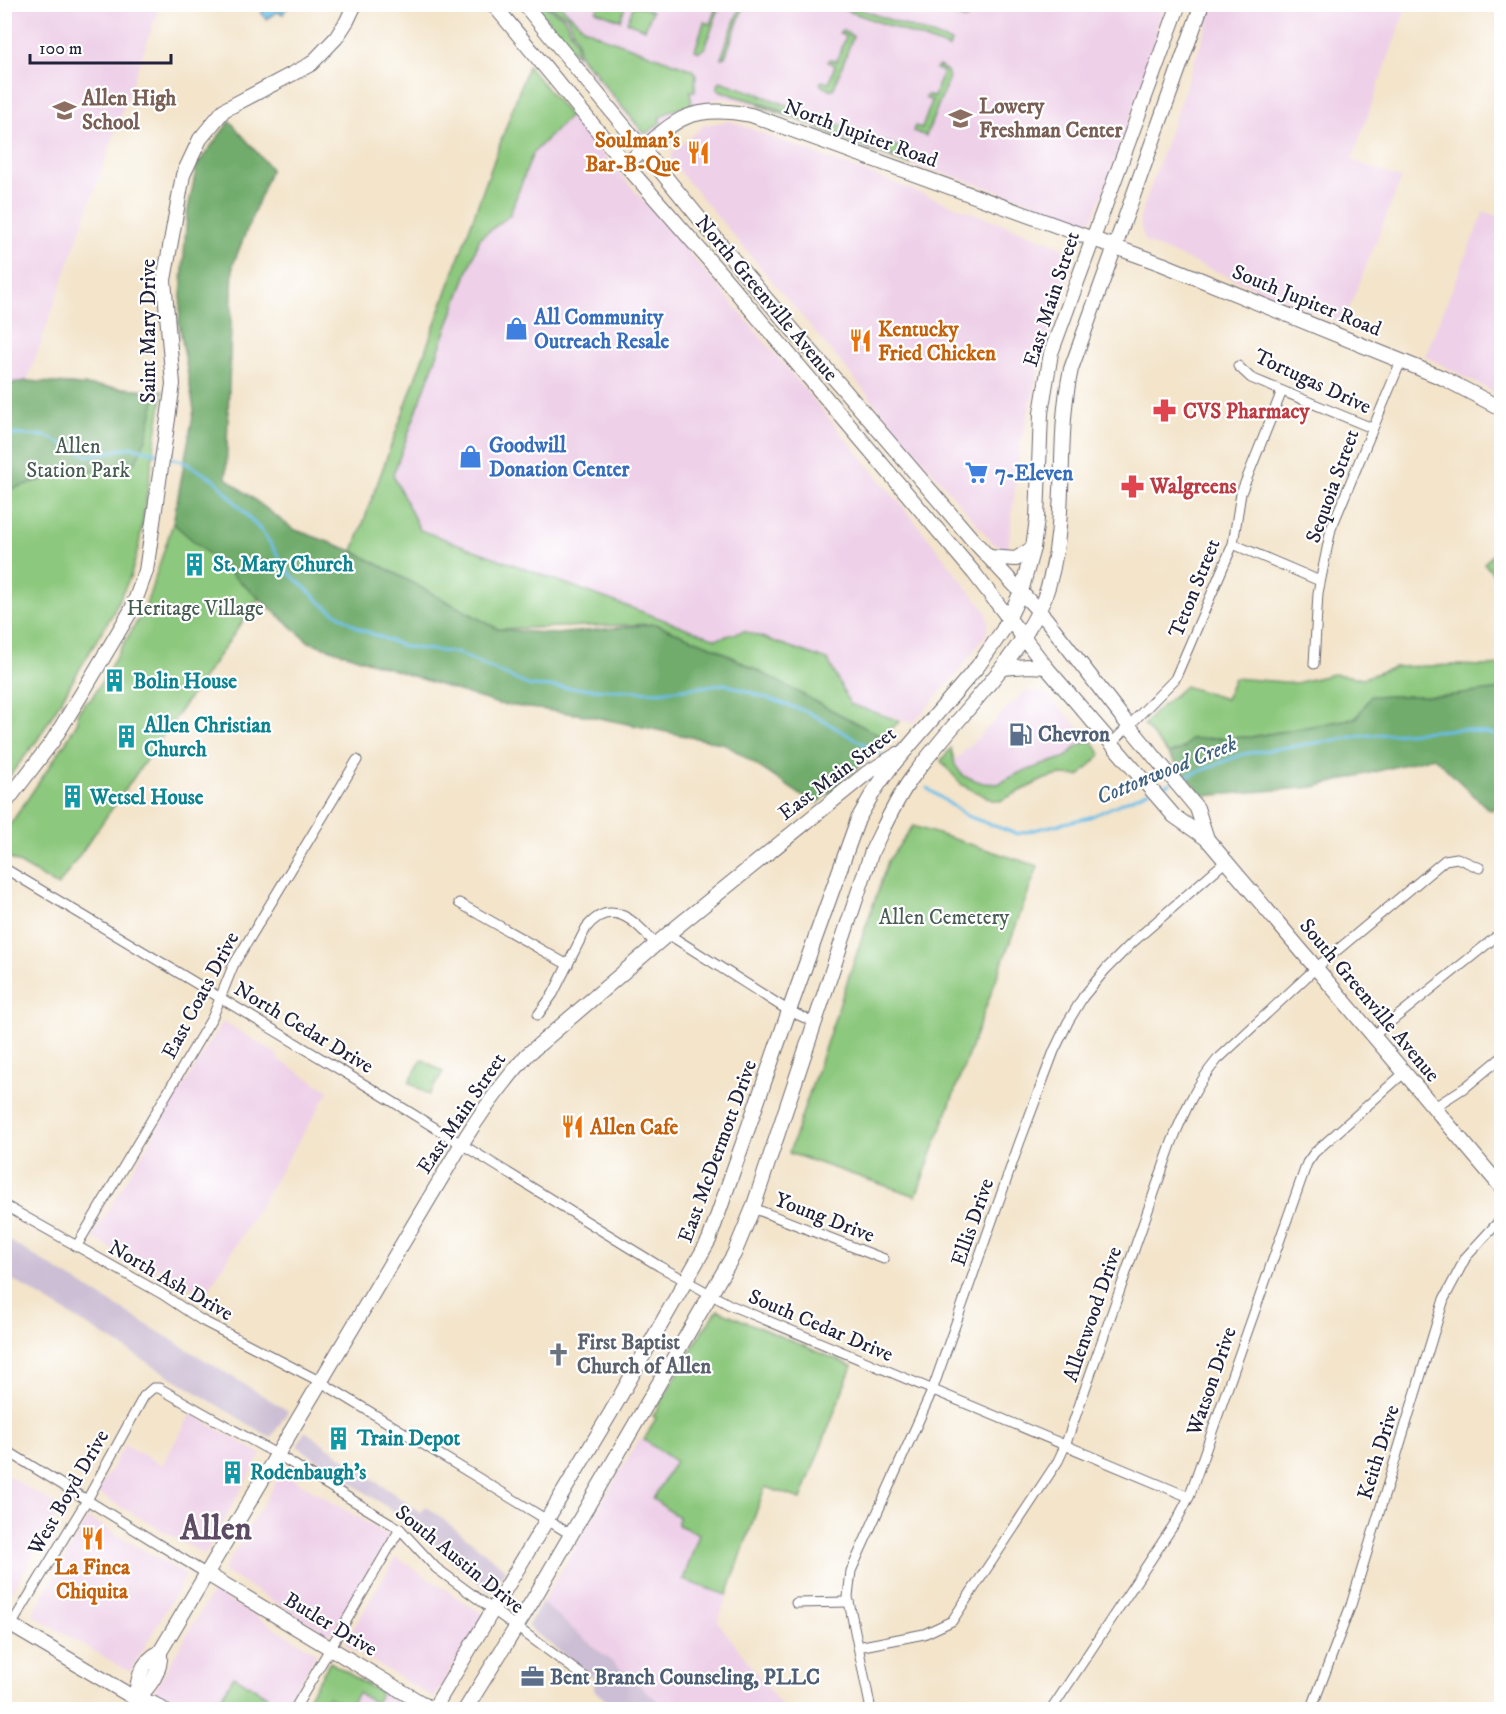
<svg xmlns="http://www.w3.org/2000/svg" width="1506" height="1714" font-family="'IM FELL DW Pica',serif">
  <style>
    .built { fill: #eed0e8 }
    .industrial { fill: #ccbed4 }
    .green { fill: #8cc87d; stroke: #57755c; stroke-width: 1.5 }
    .forest { fill: #71ac6c; stroke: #4a6754; stroke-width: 1.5 }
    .water { fill: #6bbee6; stroke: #467090; stroke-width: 1.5 }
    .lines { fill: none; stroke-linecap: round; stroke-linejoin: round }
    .stream { stroke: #6bbee6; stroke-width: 3 }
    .street-casing { stroke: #6b666d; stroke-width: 11 }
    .secondary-casing { stroke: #6b666d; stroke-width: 16 }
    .street { stroke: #fff; stroke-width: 9 }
    .secondary { stroke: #fff; stroke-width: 14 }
    .labels { text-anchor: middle; stroke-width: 4.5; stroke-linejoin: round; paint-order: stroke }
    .education-label { font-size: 21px; font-weight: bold; fill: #785e54; stroke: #fff; text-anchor: start }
    .street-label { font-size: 21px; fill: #22223b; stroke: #fff }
    .food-label { font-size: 21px; font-weight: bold; fill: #c56008; stroke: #fff; text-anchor: start }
    .shop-label { font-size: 21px; font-weight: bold; fill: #366cbe; stroke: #fff; text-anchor: start }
    .health-label { font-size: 21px; font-weight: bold; fill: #be3a42; stroke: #fff; text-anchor: start }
    .park-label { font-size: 21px; fill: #475c52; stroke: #fff }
    .culture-label { font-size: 21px; font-weight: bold; fill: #0d838f; stroke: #fff; text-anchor: start }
    .service-label { font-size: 21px; font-weight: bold; fill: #4e5e75; stroke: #fff; text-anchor: start }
    .worship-label { font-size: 21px; font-weight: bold; fill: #5b616d; stroke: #fff; text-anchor: start }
    .water-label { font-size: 22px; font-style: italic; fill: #3f607f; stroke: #fff }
    .town-label { font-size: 33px; font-weight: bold; fill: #5d4b63; stroke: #fff }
  </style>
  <rect width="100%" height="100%" fill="#fff"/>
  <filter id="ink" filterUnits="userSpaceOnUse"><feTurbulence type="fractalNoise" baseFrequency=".0167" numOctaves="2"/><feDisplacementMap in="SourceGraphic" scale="12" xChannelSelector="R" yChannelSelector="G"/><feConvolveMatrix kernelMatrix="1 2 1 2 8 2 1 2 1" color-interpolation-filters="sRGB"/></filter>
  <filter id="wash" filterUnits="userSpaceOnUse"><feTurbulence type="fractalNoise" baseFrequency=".008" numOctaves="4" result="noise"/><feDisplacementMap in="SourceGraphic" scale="24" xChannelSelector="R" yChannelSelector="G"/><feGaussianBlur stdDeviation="1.35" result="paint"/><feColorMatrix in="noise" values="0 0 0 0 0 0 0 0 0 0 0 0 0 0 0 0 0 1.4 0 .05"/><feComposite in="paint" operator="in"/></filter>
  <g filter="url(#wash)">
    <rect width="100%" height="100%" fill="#f3e4ca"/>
    <!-- built -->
    <g class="built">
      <polygon points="4,5 160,5 27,381 5,384"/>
      <polygon points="533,5 1165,5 1156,29 1159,35 1119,149 1093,218 1085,223 1063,217 1029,201 939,172 903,164 875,153 815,126 746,102 721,98 679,111 650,135 642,134"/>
      <polygon points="1214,5 1407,5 1352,160 1401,179 1343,324 1145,242 1139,220"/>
      <polygon points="570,116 733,304 913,519 986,611 988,622 987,633 960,670 913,723 850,704 827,660 744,631 716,639 420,530 393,475 480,238 504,221 514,205 533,153"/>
      <polygon points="730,121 1061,246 1072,267 1042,357 1020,446 1008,549 993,543 675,166 671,157 673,152 704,125"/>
      <polygon points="1484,211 1501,218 1501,396 1425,356"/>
      <polygon points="1025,691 1045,693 1092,741 1078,745 1066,757 1019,773 998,784 983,783 963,776 958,770 954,761"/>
      <polygon points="223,1021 278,1055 276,1058 329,1091 205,1296 157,1266 152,1273 92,1237"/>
      <polygon points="191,1414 261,1454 205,1555 97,1493 125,1445 162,1465"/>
      <polygon points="640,1438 675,1461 653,1499 678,1517 679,1525 699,1534 683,1580 727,1595 718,1622 784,1709 668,1709 542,1603"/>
      <polygon points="282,1472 389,1536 330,1635 223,1571"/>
      <polygon points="5,1474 61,1508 6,1602 4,1601"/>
      <polygon points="88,1518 186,1575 130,1672 32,1615"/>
      <polygon points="396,1557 484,1615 434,1698 344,1644"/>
      <polygon points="213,1591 317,1653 283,1709 181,1709 153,1692"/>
      <polygon points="330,1662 408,1709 301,1710"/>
    </g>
    <!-- industrial -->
    <g class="industrial">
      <polygon points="5,1238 288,1411 271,1438 5,1275"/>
      <polygon points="305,1431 421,1513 426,1506 506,1569 490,1593 400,1516 297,1446"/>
      <polygon points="542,1603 668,1709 616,1709 594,1690 594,1678 527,1626"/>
    </g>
    <!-- green -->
    <g class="green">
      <polygon points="741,4 744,5 725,57 721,58"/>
      <polygon points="533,5 542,5 564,17 576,42 577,55 554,29 554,26"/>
      <polygon points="546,5 560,5 586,30 587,29 600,36 693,70 696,74 695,91 690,91 692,105 672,110 659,118 661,122 647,133 644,133 595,74 598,74 592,67 592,71 580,56 577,40 567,16"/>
      <polygon points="599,5 599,4 626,5 620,20 596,11"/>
      <polygon points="634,5 652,11 645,29 627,22"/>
      <polygon points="717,5 720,5 705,48 699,52 695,50 704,22 710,24"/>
      <polygon points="832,5 849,5 951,42 949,48"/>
      <polygon points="968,5 976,5 971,16 965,19 958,17 957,10 965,13"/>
      <polygon points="842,30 853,36 834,88 831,90 822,86 820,83 822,81 829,83 835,65 828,62 830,59 837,61 846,36 839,33"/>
      <polygon points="528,66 570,116 533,153 509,216 480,238 393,475 420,530 716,639 744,631 828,660 850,704 900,721 890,730 888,740 713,647 655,624 498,629 353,551"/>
      <polygon points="939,66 947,71 949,78 926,136 913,131 915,126 922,128 932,101 925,98 927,95 934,97 943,72 936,69"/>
      <path d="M720,81L761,95V97L763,96L909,151H912L916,155V160L894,156C855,142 818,123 778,109C759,101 734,98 717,89Z"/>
      <polygon points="759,104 816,125 875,152 899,160 914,162 909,165 874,153 815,127 759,106"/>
      <polygon points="27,381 163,391 139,545 131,575 113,613 38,739 5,782 5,384"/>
      <polygon points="173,523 259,598 58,886 5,855 5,832 64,745 78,721 77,714 85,702 90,701 145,608"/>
      <polygon points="1501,548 1501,583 1484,563"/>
      <polygon points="1456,665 1488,666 1501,665 1501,689 1448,696 1356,718 1251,737 1191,739 1184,748 1168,754 1144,725 1153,714 1185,686 1226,699 1234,678 1296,683 1333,674 1364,678 1394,667"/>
      <polygon points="1092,741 1101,754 1080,776 1060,775 1045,779 1000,801 992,800 962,785 941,761 951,748 955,765 963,776 983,783 998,784 1019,773 1066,757 1078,745"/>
      <polygon points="913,826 1038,866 916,1196 789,1153 888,861"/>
      <polygon points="422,1059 443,1072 429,1095 409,1082"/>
      <polygon points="718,1310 852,1366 801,1499 765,1487 727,1595 683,1580 699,1534 678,1525 678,1517 653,1499 675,1461 644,1440 656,1418 653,1416 703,1330"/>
      <polygon points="330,1662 381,1693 375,1703 358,1693 348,1709 328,1697 320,1709 301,1709"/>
      <polygon points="234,1676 285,1707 283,1709 214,1709"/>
    </g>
    <!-- forest -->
    <g class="forest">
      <polygon points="230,121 271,169 233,265 226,478 293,529 353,551 498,629 556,634 655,624 713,647 888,740 818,803 807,799 725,744 584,715 498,704 309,642 173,523 194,410 179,323 187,214 197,165"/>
      <polygon points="27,381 157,391 146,439 135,463 45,479 5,491 5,384"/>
      <polygon points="1501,689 1501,808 1489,810 1434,757 1314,787 1203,796 1168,754 1184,748 1191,739 1251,737 1356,718 1371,696 1448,696"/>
    </g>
    <!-- water -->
    <polygon class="water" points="271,5 283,5 287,7 283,14 277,12 266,19 261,12"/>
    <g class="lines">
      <!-- stream -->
      <g class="stream">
        <polyline points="4,434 46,436 88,456 132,447 159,454"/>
        <polyline points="168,457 182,461 215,480 264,534 290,574 325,606 360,629 406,647 457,653 530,686 658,692 725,684 808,712 881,754"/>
        <polyline points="1180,779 1243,754 1360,736 1462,729 1502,736"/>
        <polyline points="927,788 967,816 1017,834 1090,817 1149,791"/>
        <polyline points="1155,789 1171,783"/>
      </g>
    </g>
  </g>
  <g filter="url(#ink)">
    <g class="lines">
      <defs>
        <g id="street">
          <polyline points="1238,366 1251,378 1372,428"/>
          <polyline points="1233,544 1320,581"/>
          <polyline points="1314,664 1318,593 1331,529 1401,361"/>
          <polyline points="1112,743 1175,679 1233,544 1241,493 1282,391"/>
          <polyline points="4,868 377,1092 659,1266 730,1305 1189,1497"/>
          <polyline points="459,903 568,965"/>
          <polyline points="668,934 789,1011 814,1022"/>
          <path d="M538,1015L553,994L586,928C611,896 637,922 656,945"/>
          <polyline points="1373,1036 1502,932"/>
          <polyline points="1433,1108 1467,1086 1502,1057"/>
          <polyline points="4,1205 162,1294 201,1320 321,1382 570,1534"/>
          <polyline points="753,1208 884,1259"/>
          <polyline points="76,1247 213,1016 233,966 357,760"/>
          <polyline points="4,1449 207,1574"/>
          <polyline points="796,1603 849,1602"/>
          <polyline points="4,1637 87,1500 144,1396 153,1388 159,1388 278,1455 400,1529 436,1568 586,1678"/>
          <path d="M858,1647L924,1634L952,1621L1058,1461L1065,1446L1172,1142C1184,1112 1196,1085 1217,1060L1316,968L1445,860L1457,858L1480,868"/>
          <polyline points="294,1710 400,1529"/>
          <polyline points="871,1710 848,1597 851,1571 932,1391 1019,1144 1054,1051 1068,1022 1083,997 1106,969 1133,942 1226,861"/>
          <polyline points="1051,1710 1177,1520 1189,1497 1307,1163 1314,1153 1404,1073"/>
          <polyline points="1311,1710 1351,1605 1444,1299 1466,1257 1502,1218"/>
        </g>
        <g id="secondary">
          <polyline points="493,4 626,165 722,275 974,573 1046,667 1174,816 1207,839 1502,1188"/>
          <polyline points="524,4 745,274 971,538 1046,619 1129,726 1197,808 1207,839"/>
          <path d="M626,165C672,123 685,102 751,115L1162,264L1443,378L1502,409"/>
          <polyline points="989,557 1016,559 1033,548"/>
          <polyline points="1002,668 1029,666 1046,667"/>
          <polyline points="4,805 52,742 84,690 132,609 146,571 173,384 164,280 183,175 200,139 224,110 311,64 336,38 347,21 355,4"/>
          <polyline points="207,1574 433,1710"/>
          <polyline points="4,1621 136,1699 154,1704 164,1710"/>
          <path d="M136,1699C149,1688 162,1671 160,1652"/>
          <path d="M134,1710C137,1687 137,1663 160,1652L461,1145C480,1113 503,1083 527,1055L668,934L867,773L898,754"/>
          <polyline points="433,1710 610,1414 709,1240 789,1011 858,819 874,791 891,767 978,666 1003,630 1021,592 1033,548 1037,519 1041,413 1051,353 1179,4"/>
          <path d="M465,1710L533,1600L734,1254L753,1208L872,851C884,827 895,801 911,779C944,733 985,694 1017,647C1027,632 1037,616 1044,599C1071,525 1054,445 1071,369L1202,4"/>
        </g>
      </defs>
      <!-- street casing -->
      <use href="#street" class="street-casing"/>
      <!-- secondary casing -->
      <use href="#secondary" class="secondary-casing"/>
      <!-- street -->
      <use href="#street" class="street"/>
      <!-- secondary -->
      <use href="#secondary" class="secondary"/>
    </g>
  </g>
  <!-- icons -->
  <defs>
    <symbol id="school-bare" viewBox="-9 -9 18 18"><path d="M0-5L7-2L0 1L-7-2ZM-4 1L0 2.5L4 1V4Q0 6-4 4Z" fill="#8d6e63" stroke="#fff" stroke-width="2.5" paint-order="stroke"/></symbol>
    <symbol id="restaurant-bare" viewBox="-9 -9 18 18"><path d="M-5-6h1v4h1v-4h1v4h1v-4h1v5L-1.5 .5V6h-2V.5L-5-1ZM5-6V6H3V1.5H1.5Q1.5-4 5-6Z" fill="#e8710a" stroke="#fff" stroke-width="2.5" paint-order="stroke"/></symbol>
    <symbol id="shop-bare" viewBox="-9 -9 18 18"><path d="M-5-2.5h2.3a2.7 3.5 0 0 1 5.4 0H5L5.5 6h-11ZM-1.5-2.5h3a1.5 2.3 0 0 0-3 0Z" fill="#3f7fe0" stroke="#fff" stroke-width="2.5" paint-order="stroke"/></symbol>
    <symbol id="pharmacy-bare" viewBox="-9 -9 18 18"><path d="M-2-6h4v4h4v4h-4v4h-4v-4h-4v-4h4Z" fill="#e0444e" stroke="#fff" stroke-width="2.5" paint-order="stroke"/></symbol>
    <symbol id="supermarket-bare" viewBox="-9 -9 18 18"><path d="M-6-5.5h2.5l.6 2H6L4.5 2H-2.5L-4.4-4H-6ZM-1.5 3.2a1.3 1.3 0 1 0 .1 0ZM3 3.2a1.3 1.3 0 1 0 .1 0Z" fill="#3f7fe0" stroke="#fff" stroke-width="2.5" paint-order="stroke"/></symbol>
    <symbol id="building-bare" viewBox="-9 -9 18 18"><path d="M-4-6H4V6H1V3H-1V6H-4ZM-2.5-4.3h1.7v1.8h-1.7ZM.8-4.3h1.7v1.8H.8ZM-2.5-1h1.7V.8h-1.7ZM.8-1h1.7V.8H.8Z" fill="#0f9aa8" stroke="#fff" stroke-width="2.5" paint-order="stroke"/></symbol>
    <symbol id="fuel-bare" viewBox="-9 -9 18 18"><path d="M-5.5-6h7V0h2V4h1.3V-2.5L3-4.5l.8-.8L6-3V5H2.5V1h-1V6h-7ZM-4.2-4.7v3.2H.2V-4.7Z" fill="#5c6f8a" stroke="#fff" stroke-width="2.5" paint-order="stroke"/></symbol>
    <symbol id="church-bare" viewBox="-9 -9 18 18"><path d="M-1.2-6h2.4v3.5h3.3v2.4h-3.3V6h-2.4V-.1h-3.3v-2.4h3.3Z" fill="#6b7280" stroke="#fff" stroke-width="2.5" paint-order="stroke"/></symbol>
    <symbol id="office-bare" viewBox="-9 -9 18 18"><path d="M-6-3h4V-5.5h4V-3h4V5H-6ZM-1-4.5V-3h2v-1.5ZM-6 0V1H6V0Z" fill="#5c6f8a" stroke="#fff" stroke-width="2.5" paint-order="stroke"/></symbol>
  </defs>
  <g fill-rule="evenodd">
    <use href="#school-bare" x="48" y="94" width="33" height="33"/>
    <use href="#school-bare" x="944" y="102" width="33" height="33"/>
    <use href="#restaurant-bare" x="682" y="136" width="33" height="33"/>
    <use href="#shop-bare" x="500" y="312" width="33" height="33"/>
    <use href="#restaurant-bare" x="844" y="324" width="33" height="33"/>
    <use href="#pharmacy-bare" x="1148" y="394" width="33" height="33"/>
    <use href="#shop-bare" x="454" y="440" width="33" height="33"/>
    <use href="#supermarket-bare" x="960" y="456" width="33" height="33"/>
    <use href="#pharmacy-bare" x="1116" y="470" width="33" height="33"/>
    <use href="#building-bare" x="178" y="548" width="33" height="33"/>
    <use href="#building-bare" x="98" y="664" width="33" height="33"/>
    <use href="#fuel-bare" x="1004" y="718" width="33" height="33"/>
    <use href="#building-bare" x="110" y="720" width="33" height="33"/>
    <use href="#building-bare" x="56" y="780" width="33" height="33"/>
    <use href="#restaurant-bare" x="556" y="1110" width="33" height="33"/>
    <use href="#church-bare" x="542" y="1338" width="33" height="33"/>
    <use href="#building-bare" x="322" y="1422" width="33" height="33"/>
    <use href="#building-bare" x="216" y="1456" width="33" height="33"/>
    <use href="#restaurant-bare" x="76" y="1522" width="33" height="33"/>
    <use href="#office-bare" x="516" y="1660" width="33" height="33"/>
  </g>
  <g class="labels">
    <!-- education labels -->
    <g class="education-label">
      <text x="82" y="105">Allen High<tspan x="82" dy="24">School</tspan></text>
      <text x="979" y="113">Lowery<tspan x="979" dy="24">Freshman Center</tspan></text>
    </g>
    <!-- street labels -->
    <g class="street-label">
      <text transform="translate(861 133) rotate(20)" y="7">North Jupiter Road</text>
      <text transform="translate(767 298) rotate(50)" y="7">North Greenville Avenue</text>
      <text transform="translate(1051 299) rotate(-72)" y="7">East Main Street</text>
      <text transform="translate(1307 300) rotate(22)" y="7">South Jupiter Road</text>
      <text transform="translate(148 331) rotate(-90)" y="7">Saint Mary Drive</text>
      <text transform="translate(1313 381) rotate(25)" y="7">Tortugas Drive</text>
      <text transform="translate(1332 486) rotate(-70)" y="7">Sequoia Street</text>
      <text transform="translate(1194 588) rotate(-68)" y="7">Teton Street</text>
      <text transform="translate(837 773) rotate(-37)" y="7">East Main Street</text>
      <text transform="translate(200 995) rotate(-62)" y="7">East Coats Drive</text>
      <text transform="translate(1370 1000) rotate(50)" y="7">South Greenville Avenue</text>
      <text transform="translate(304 1027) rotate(31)" y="7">North Cedar Drive</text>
      <text transform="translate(461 1113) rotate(-56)" y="7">East Main Street</text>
      <text transform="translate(717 1151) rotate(-70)" y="7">East McDermott Drive</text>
      <text transform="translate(825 1217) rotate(21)" y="7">Young Drive</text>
      <text transform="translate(972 1222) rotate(-71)" y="7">Ellis Drive</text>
      <text transform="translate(171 1280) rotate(30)" y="7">North Ash Drive</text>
      <text transform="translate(1092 1314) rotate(-71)" y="7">Allenwood Drive</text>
      <text transform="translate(821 1325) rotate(23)" y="7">South Cedar Drive</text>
      <text transform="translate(1211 1381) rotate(-71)" y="7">Watson Drive</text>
      <text transform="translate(1378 1452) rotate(-73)" y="7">Keith Drive</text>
      <text transform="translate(68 1492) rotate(-60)" y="7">West Boyd Drive</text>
      <text transform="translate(460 1559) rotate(39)" y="7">South Austin Drive</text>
      <text transform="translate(331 1624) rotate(31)" y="7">Butler Drive</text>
    </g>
    <!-- food labels -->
    <g class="food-label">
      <text x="680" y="147" text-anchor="end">Soulman's<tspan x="680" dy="24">Bar-B-Que</tspan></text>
      <text x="878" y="336">Kentucky<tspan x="878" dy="24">Fried Chicken</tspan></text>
      <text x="590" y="1134">Allen Cafe</text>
      <text x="92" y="1574" text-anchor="middle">La Finca<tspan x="92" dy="24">Chiquita</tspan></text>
    </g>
    <!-- shop labels -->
    <g class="shop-label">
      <text x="534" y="324">All Community<tspan x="534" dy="24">Outreach Resale</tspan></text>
      <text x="489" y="452">Goodwill<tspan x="489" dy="24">Donation Center</tspan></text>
      <text x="995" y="480">7-Eleven</text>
    </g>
    <!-- health labels -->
    <g class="health-label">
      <text x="1183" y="418">CVS Pharmacy</text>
      <text x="1150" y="493">Walgreens</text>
    </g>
    <!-- park labels -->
    <g class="park-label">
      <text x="78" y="453">Allen<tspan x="78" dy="24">Station Park</tspan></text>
      <text x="195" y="615">Heritage Village</text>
      <text x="944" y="924">Allen Cemetery</text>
    </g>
    <!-- culture labels -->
    <g class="culture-label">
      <text x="213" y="571">St. Mary Church</text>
      <text x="133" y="688">Bolin House</text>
      <text x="144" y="732">Allen Christian<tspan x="144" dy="24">Church</tspan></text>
      <text x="90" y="804">Wetsel House</text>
      <text x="357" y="1445">Train Depot</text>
      <text x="250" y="1479">Rodenbaugh's</text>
    </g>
    <!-- service labels -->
    <g class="service-label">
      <text x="1038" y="741">Chevron</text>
      <text x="550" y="1684">Bent Branch Counseling, PLLC</text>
    </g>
    <!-- worship labels -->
    <g class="worship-label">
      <text x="577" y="1349">First Baptist<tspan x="577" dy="24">Church of Allen</tspan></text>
    </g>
    <!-- water labels -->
    <g class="water-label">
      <text transform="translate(1166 769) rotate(-22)" y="8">Cottonwood Creek</text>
    </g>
    <!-- town labels -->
    <g class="town-label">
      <text x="216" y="1539">Allen</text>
    </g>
  </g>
  <!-- margin -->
  <rect width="1506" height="1714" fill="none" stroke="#fff" stroke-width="24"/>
  <!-- scale -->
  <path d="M30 54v9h141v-9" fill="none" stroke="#22223b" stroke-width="3"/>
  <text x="39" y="54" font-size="18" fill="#22223b" stroke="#ffffff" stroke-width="4.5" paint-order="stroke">100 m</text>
</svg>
